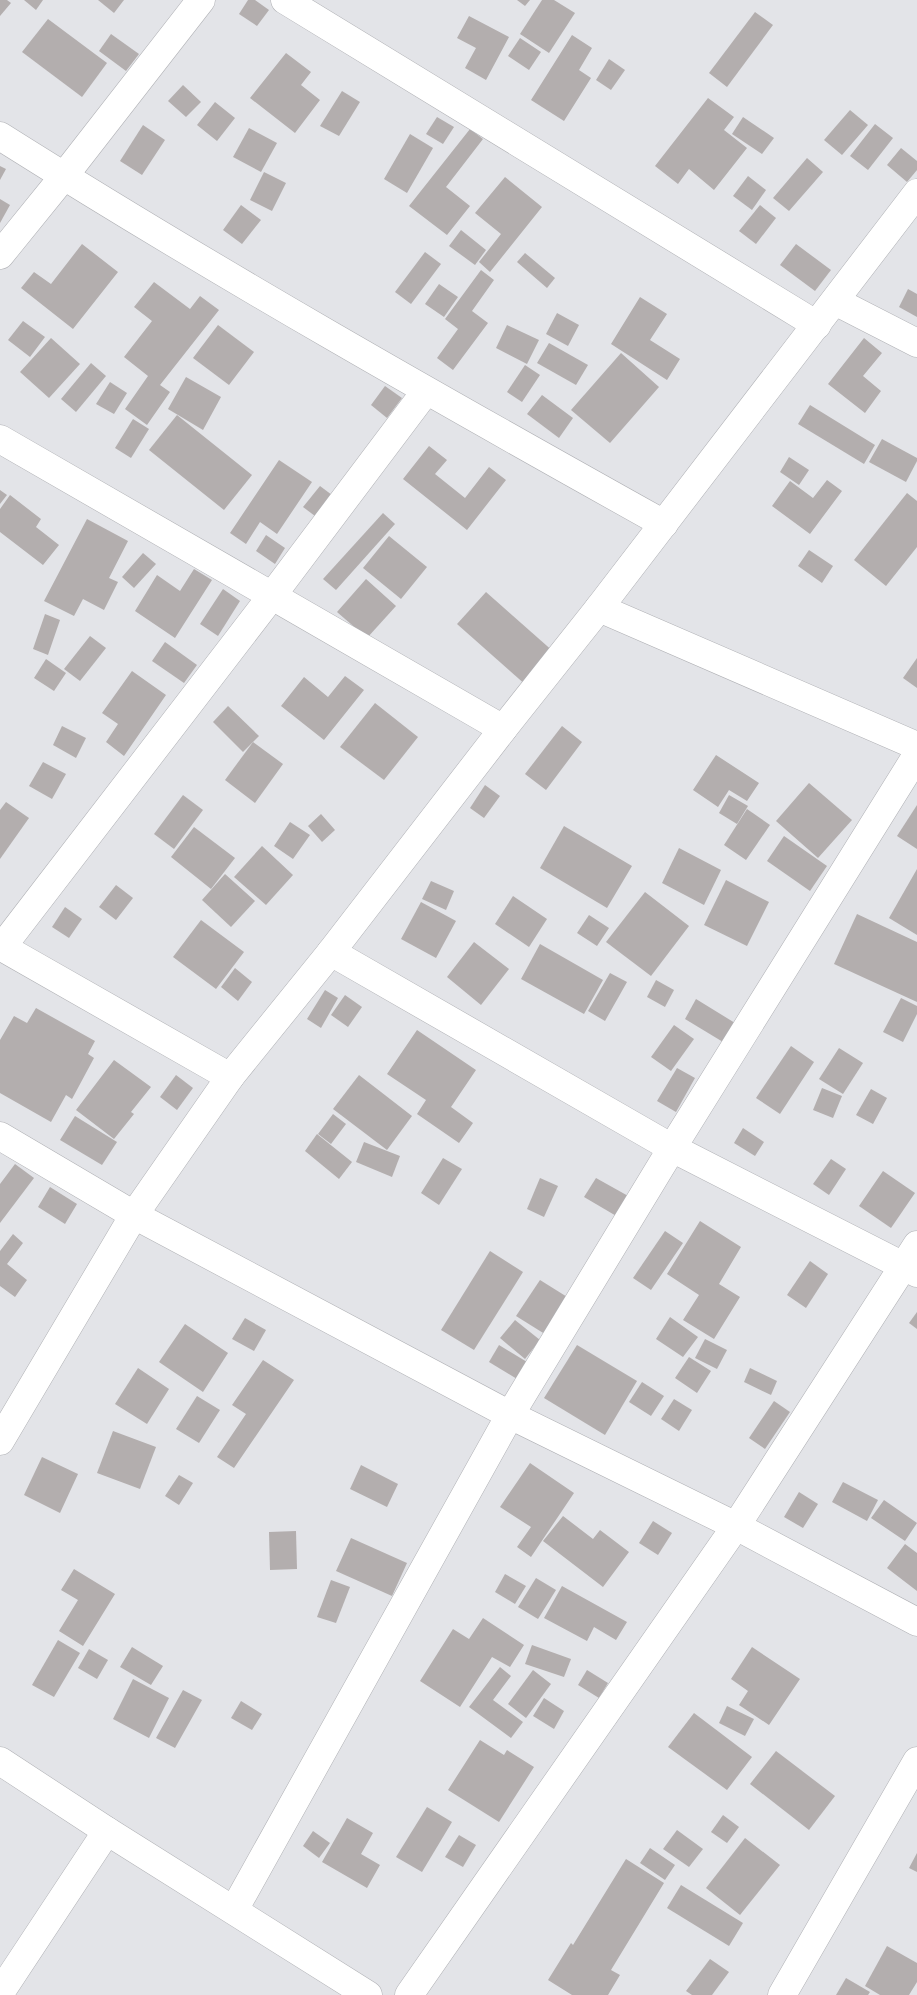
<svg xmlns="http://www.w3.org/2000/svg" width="917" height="1995" font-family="'Public Sans',sans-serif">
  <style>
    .building { fill: #b3aeae }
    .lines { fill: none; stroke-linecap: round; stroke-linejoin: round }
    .minor-casing { stroke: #b0b1b5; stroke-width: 29 }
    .tertiary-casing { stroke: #b0b1b5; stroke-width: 29 }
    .minor { stroke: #fff; stroke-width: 28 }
    .tertiary { stroke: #fff; stroke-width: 28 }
  </style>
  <rect width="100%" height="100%" fill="#e3e4e8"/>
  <!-- building -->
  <g class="building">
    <polygon points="0,0 7,0 11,3 0,16"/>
    <polygon points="24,0 43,0 36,10"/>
    <polygon points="98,0 124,0 114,13"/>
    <polygon points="248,0 255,0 269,10 257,26 239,14"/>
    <polygon points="517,0 530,0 525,6"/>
    <polygon points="542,0 554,0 575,13 549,53 520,34"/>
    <polygon points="755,12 773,25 727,87 709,73"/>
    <polygon points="469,16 509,37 486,80 465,68 476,48 457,38"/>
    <polygon points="48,19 107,63 82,97 22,52"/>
    <polygon points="111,34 139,54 126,71 99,51"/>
    <polygon points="572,35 592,48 579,70 591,78 564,121 531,100"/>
    <polygon points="520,38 541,52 529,70 508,56"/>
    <polygon points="286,53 311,72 301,85 320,100 295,133 250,98"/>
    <polygon points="609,59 625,70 611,90 596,80"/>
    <polygon points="183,85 201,102 186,117 168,101"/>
    <polygon points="342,91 360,102 339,136 320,126"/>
    <polygon points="708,98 734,117 724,130 747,148 714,190 689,169 678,184 655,166"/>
    <polygon points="215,102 235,118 217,141 197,125"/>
    <polygon points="850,110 868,125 842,155 824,140"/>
    <polygon points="437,117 454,127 443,144 426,134"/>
    <polygon points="743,117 774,138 762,154 732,134"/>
    <polygon points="875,124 893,138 868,170 850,156"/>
    <polygon points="143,125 165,140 142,175 120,161"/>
    <polygon points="249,128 277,143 261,172 233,157"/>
    <polygon points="470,129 483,139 446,187 470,206 447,235 409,206"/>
    <polygon points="410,134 433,148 407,193 384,179"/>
    <polygon points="901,148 917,161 917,170 907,182 887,165"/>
    <polygon points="807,158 823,172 789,211 773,198"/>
    <polygon points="0,166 6,169 0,180"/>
    <polygon points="264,172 286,183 272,211 250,200"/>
    <polygon points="748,176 766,190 752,210 733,196"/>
    <polygon points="505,177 542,207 490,272 479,262 501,234 475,213"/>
    <polygon points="0,199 10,205 0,223"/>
    <polygon points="241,205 261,220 242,244 223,230"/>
    <polygon points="760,205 776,218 756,244 739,231"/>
    <polygon points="461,230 486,250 475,265 449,246"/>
    <polygon points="82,244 118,272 73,329 21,288 34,272 51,284"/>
    <polygon points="796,244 831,270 815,291 780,265"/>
    <polygon points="425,252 441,264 411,304 395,292"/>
    <polygon points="525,253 555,278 547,288 517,262"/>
    <polygon points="481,270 494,280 472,311 488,323 453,370 437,358 458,329 445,319"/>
    <polygon points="154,282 190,309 200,296 219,310 160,385 170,392 147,425 125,409 148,376 124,357 152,321 134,307"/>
    <polygon points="439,284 458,297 444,317 425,304"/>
    <polygon points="908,289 917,294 917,317 899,307"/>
    <polygon points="640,297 667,314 650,340 680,359 667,380 611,344"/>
    <polygon points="557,313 579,325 568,346 546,334"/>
    <polygon points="23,321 45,337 30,357 8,340"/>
    <polygon points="218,325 254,352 229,385 193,358"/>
    <polygon points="507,325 539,340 527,364 496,348"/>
    <polygon points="51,338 80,364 49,398 20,372"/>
    <polygon points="864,338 882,353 863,376 881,391 865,413 828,384"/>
    <polygon points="549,343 588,365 576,385 537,363"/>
    <polygon points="621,353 659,387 610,443 571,410"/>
    <polygon points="91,363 106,376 76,412 61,399"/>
    <polygon points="525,365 540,375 522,402 507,392"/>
    <polygon points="186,377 221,397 203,430 168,409"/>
    <polygon points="110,382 127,393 114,414 96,404"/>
    <polygon points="385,386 402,398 387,418 371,405"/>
    <polygon points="542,395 573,418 559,438 527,414"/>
    <polygon points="810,405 875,445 864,464 798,424"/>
    <polygon points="177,415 252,475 224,510 149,450"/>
    <polygon points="133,419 149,429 131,458 115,448"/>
    <polygon points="882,439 917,458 917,461 906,482 869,462"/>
    <polygon points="429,446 447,460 435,474 465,498 489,467 506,480 467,530 403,479"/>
    <polygon points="789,457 809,470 799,485 780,472"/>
    <polygon points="279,460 312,482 277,534 260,522 246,544 230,533"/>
    <polygon points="827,480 842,491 810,534 772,506 790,481 813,498"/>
    <polygon points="320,486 332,495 315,516 303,507"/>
    <polygon points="0,490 7,495 0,504"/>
    <polygon points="907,493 917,501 917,547 886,586 854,560"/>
    <polygon points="10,495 41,519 36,527 59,545 43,565 0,532 0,509"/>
    <polygon points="383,513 395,524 336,590 323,579"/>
    <polygon points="87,519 128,541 109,578 118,582 104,610 83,599 74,616 44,601"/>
    <polygon points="266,535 285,548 275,564 256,551"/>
    <polygon points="389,536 427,567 401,599 363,568"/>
    <polygon points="809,550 833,566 822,583 798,566"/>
    <polygon points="143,553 156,564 134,588 122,577"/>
    <polygon points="194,569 212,580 175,638 135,611 157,575 180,591"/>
    <polygon points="366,579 396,606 367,638 337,612"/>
    <polygon points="223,589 240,601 218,636 200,624"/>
    <polygon points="486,592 555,653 527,686 457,624"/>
    <polygon points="45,614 60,620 48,655 33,649"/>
    <polygon points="90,636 106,648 80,681 64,669"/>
    <polygon points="165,642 197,665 184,683 152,661"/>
    <polygon points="917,658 917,688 903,678"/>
    <polygon points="46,659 66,673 54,691 34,678"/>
    <polygon points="132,671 166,695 124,756 106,742 118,724 102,713"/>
    <polygon points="345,676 364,690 324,740 281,706 304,677 328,697"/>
    <polygon points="375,703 418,737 384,780 340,747"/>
    <polygon points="228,706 259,736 243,752 213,722"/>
    <polygon points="62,726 86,738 76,758 53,745"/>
    <polygon points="562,726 582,742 546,790 525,774"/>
    <polygon points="253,742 283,764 255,803 225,780"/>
    <polygon points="716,755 759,783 747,801 729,790 718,807 693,790"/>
    <polygon points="43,762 66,774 52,799 29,786"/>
    <polygon points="809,783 852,820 818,858 776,821"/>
    <polygon points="485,785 500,796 484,818 470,808"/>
    <polygon points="183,795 203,810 174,849 154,834"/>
    <polygon points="729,795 748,806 737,824 719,813"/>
    <polygon points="6,802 29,818 0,859 0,810"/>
    <polygon points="917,805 917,849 897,836"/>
    <polygon points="747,809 770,825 746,860 724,845"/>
    <polygon points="321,814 335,830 322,842 308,826"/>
    <polygon points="290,822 310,835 293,859 274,846"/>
    <polygon points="564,826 632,866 607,908 540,868"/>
    <polygon points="194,827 235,858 211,889 171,857"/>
    <polygon points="784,836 827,866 810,891 767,861"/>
    <polygon points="262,846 293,875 266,905 234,877"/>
    <polygon points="679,848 721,870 704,905 662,883"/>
    <polygon points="917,869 917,935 889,918"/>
    <polygon points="225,874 255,901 231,927 202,900"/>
    <polygon points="726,880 769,902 747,946 704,925"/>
    <polygon points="431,881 454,891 446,910 422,899"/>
    <polygon points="116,885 133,898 116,920 99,907"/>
    <polygon points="645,892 689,926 651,976 606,942"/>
    <polygon points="513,896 547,919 529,947 495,924"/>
    <polygon points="421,902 456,921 436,958 401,939"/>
    <polygon points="65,907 82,919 69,938 52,927"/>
    <polygon points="857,914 917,942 917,1002 834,964"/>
    <polygon points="589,915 609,928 597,946 577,933"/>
    <polygon points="201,920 244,952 216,989 173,957"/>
    <polygon points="474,942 509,969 481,1005 447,977"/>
    <polygon points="540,944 603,980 584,1014 521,979"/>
    <polygon points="235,968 252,982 238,1001 221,987"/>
    <polygon points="610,973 627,982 605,1021 588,1011"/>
    <polygon points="656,980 674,990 665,1007 647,997"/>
    <polygon points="325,990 338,998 321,1028 307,1019"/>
    <polygon points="345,995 362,1007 348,1027 331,1015"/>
    <polygon points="901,998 917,1006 917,1014 903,1042 883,1032"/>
    <polygon points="696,999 735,1023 723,1042 685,1019"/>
    <polygon points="36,1008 95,1041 88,1054 94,1058 72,1099 66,1095 51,1122 0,1093 0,1040 14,1016 27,1023"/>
    <polygon points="674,1025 694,1039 671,1071 651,1057"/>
    <polygon points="417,1030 476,1070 451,1107 473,1123 459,1143 417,1114 426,1100 387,1074"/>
    <polygon points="791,1046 814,1062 780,1114 756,1098"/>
    <polygon points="839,1048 863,1063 843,1094 819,1079"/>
    <polygon points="114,1060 151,1087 131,1112 134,1114 114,1139 76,1110"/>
    <polygon points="677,1068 695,1078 676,1112 657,1101"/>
    <polygon points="176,1075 193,1088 177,1110 160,1097"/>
    <polygon points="359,1075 412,1116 387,1150 333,1109"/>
    <polygon points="822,1088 842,1096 833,1118 813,1110"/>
    <polygon points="871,1089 887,1098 873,1124 856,1115"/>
    <polygon points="333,1114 346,1124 331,1144 318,1134"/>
    <polygon points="75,1116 117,1142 102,1165 60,1140"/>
    <polygon points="743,1128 764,1142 755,1156 734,1143"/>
    <polygon points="317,1134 352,1162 339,1179 305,1151"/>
    <polygon points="364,1142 400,1156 392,1177 356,1162"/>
    <polygon points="443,1158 462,1169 439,1205 421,1193"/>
    <polygon points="831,1159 846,1169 829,1195 813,1184"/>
    <polygon points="15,1164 34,1178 0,1223 0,1184"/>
    <polygon points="883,1171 915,1193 891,1228 859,1206"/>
    <polygon points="540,1178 558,1186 544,1217 527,1209"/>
    <polygon points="596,1178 630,1197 618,1217 584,1197"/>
    <polygon points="50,1187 77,1204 65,1224 38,1207"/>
    <polygon points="700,1221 741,1247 719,1284 740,1297 714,1339 683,1320 699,1295 667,1274"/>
    <polygon points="665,1231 683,1243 651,1290 633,1278"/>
    <polygon points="13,1234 23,1243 7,1264 27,1280 15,1297 0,1286 0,1251"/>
    <polygon points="490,1251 523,1272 474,1350 441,1330"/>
    <polygon points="810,1261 828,1274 806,1308 787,1295"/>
    <polygon points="540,1280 572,1300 548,1336 516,1316"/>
    <polygon points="917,1312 917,1329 909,1323"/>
    <polygon points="670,1317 698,1337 683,1357 656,1339"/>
    <polygon points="245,1318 266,1330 254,1351 232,1339"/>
    <polygon points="515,1320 540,1340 525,1359 500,1338"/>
    <polygon points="185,1324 228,1353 203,1392 159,1362"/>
    <polygon points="705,1339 727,1350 717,1369 695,1358"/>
    <polygon points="499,1345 532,1365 522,1382 489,1362"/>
    <polygon points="577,1345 637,1381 605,1435 544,1398"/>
    <polygon points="689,1357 711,1371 697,1393 675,1378"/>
    <polygon points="263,1360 294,1380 234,1468 217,1457 246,1414 232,1405"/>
    <polygon points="138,1368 169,1389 147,1424 115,1404"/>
    <polygon points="750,1368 777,1381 771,1395 744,1382"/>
    <polygon points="642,1382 664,1396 651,1416 629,1402"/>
    <polygon points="197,1396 220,1410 199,1443 176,1429"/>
    <polygon points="674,1399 692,1410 679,1431 661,1419"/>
    <polygon points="774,1401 790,1412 765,1449 749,1438"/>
    <polygon points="113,1431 156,1447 140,1489 97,1473"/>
    <polygon points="42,1457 78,1474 60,1513 24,1495"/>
    <polygon points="530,1463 574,1493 531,1557 517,1547 531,1527 500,1507"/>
    <polygon points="361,1465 398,1484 387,1507 350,1489"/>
    <polygon points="179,1475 193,1483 179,1505 165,1496"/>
    <polygon points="843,1482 878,1500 867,1521 832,1502"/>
    <polygon points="799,1492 818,1504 803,1528 784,1517"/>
    <polygon points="884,1500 917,1523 905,1541 871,1518"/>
    <polygon points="563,1516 593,1539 600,1530 629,1552 603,1587 543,1541"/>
    <polygon points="653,1521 672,1533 658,1555 639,1543"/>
    <polygon points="296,1531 297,1569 270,1570 269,1532"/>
    <polygon points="351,1538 407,1563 392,1596 336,1571"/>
    <polygon points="905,1544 917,1553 917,1591 887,1568"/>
    <polygon points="74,1569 115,1594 83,1646 59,1631 78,1600 61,1590"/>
    <polygon points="505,1574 526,1586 515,1604 495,1592"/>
    <polygon points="536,1578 556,1590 538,1619 518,1607"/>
    <polygon points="331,1580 350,1587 336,1623 317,1617"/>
    <polygon points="562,1586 627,1622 616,1640 594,1627 587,1641 544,1618"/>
    <polygon points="483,1618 524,1645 510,1667 492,1657 460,1707 420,1681 453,1629 469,1639"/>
    <polygon points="58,1640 80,1653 54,1697 32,1685"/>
    <polygon points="532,1645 571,1659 564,1677 525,1664"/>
    <polygon points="132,1647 163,1666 151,1685 120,1667"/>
    <polygon points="752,1647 800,1679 769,1725 739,1705 748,1691 731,1679"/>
    <polygon points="89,1649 108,1660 97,1679 78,1668"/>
    <polygon points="500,1667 511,1676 493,1700 523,1722 511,1738 469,1707"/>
    <polygon points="533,1670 551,1684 526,1718 508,1704"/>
    <polygon points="587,1670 608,1683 599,1698 578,1685"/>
    <polygon points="133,1679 169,1698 149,1738 113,1719"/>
    <polygon points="183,1690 202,1700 175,1748 156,1738"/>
    <polygon points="544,1698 564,1711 554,1729 533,1716"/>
    <polygon points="241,1701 262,1714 252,1730 231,1718"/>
    <polygon points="727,1706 754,1719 745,1736 719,1723"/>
    <polygon points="694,1713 752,1757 727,1790 668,1747"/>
    <polygon points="480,1740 504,1755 507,1750 534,1767 499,1822 448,1790"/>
    <polygon points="776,1751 835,1796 809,1830 750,1784"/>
    <polygon points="427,1807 452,1822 422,1872 396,1857"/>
    <polygon points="723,1815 739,1827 727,1843 711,1832"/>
    <polygon points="347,1818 373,1833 361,1854 380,1865 367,1888 322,1862"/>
    <polygon points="677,1830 703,1849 689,1867 663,1849"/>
    <polygon points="313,1831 330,1843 319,1858 303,1846"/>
    <polygon points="459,1835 476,1845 463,1867 445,1857"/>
    <polygon points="745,1838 780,1865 740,1915 706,1888"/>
    <polygon points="650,1848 675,1865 665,1880 640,1863"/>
    <polygon points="917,1853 917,1872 909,1868"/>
    <polygon points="626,1859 664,1883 611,1970 620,1975 608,1995 572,1995 548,1980 571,1943 573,1945"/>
    <polygon points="681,1885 743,1923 729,1946 667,1908"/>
    <polygon points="887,1946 917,1963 917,1982 909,1995 880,1995 865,1986"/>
    <polygon points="710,1959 729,1972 712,1995 692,1995 686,1991"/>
    <polygon points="846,1978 870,1992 868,1995 836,1995"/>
  </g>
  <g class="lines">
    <defs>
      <g id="minor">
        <polyline points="285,0 817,325"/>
        <path d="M0,136C217,273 440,399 664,524"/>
        <polyline points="0,255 64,176 201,0"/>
        <polyline points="835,301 917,343"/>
        <polyline points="0,439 503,729"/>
        <polyline points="599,608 917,746"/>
        <polyline points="0,946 230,1077"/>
        <polyline points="2,947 271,597 426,391"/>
        <polyline points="331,952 672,1148 917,1273"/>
        <polyline points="0,1136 134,1215 510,1415 736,1526 917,1622"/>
        <polyline points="0,1441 134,1215 230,1077 331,952 503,729 599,608 917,193"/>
        <polyline points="234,1910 510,1415 672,1148 917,755"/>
        <polyline points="0,1993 107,1831"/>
        <polyline points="409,1995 736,1526 917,1245"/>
        <polyline points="782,1995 917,1761"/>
      </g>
      <polyline id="tertiary" points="0,1761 107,1831 368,1995"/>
    </defs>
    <!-- minor casing -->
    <use href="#minor" class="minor-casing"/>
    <!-- tertiary casing -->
    <use href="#tertiary" class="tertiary-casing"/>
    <!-- minor -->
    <use href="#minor" class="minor"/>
    <!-- tertiary -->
    <use href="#tertiary" class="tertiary"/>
  </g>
</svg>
